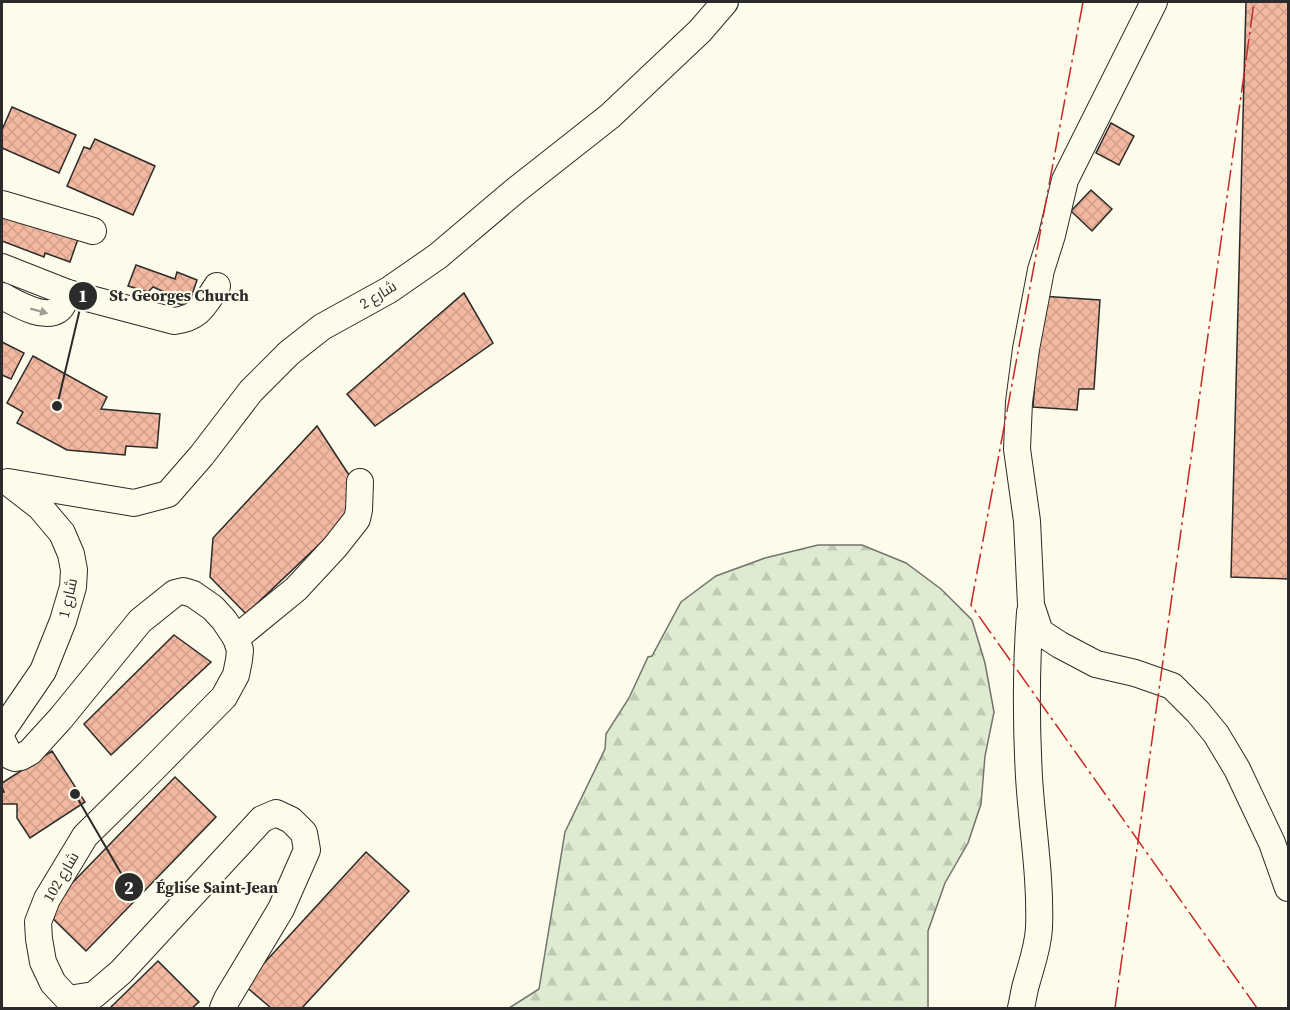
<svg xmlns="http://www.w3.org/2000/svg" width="1290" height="1010" font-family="'Source Serif 4',Cairo,serif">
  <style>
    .forest { fill: url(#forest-firs); stroke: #74746e; stroke-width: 1.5 }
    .building { fill: url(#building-cross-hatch); stroke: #2b2b2b; stroke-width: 1.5 }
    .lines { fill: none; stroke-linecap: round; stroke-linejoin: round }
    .minor-casing { stroke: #2b2b2b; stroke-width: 28 }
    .minor { stroke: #fdfbea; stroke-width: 26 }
    .power { stroke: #c62828; stroke-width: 1.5; stroke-dasharray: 21 4.5 3 4.5; stroke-linecap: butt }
    .oneway { fill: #9e9d94 }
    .labels { text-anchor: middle; stroke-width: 4.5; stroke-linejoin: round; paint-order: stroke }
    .street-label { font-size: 15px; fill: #2b2b2b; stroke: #fdfbea }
    .leader { fill: none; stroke: #2b2b2b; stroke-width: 2 }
    .callout-dot { fill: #2b2b2b; stroke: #fdfbea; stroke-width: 2 }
    .mark-label { font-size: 18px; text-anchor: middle; font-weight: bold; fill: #fff }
    .callout-label { font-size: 16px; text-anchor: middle; font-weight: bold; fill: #2b2b2b; stroke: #fdfbea; stroke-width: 4.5; stroke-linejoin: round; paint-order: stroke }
  </style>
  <defs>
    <pattern id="forest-firs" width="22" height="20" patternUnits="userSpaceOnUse" patternTransform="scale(1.5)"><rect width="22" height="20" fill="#deebd1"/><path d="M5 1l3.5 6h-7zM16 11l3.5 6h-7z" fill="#bfcab4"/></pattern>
    <pattern id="building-cross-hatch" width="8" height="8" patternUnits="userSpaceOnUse" patternTransform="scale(1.5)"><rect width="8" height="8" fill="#f2b8a0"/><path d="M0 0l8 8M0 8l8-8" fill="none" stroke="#d09e8a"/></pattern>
  </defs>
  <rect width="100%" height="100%" fill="#fdfbea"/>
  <!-- forest -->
  <polygon class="forest" points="818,545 862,545 906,563 941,589 972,620 985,663 994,712 985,756 981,804 968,843 945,883 928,931 928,1008 509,1008 539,989 565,832 605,749 606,734 629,698 648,657 652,656 681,602 716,576 765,558"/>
  <!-- building -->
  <g class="building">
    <polygon points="1246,2 1288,2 1288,579 1231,577"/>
    <polygon points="12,107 76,135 59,173 2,148 2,130"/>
    <polygon points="1111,123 1134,136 1119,165 1096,153"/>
    <polygon points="95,139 155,166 133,215 67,186 84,147 90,149"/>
    <polygon points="1091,190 1112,209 1092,231 1071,211"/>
    <polygon points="2,210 78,239 70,262 45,253 44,257 2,241"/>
    <polygon points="136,265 175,279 177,272 197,280 188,307 165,299 167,293 153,287 148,292 128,286"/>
    <polygon points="464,293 493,343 375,426 347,394"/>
    <polygon points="1041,296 1100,300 1094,389 1079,389 1077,410 1033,407"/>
    <polygon points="2,342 24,353 11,379 2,375"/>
    <polygon points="33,356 107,397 101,409 160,414 157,448 126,446 125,455 67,450 17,423 23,412 7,403"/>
    <polygon points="317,426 351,478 347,518 246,614 210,577 213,538"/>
    <polygon points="174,635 211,662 111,755 84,724"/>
    <polygon points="52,751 85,802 30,838 17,818 17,804 2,804 2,792 4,792 2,787 2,783"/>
    <polygon points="175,777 216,817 86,951 45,911"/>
    <polygon points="366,852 409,891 302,1008 271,1008 244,985"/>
    <polygon points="158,961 199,1002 192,1008 110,1008"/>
  </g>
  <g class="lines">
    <defs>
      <g id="minor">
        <polyline points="1154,2 1065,180 1052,235 1041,270 1026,349 1019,402 1017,449 1027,521 1031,605 1040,632 1060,645 1096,664 1135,673 1172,686 1198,712 1216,734 1237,769 1272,843 1288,888"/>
        <polyline points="2,204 93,231"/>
        <path d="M2,267L68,293L174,321C199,318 204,306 217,286"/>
        <path d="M2,296C16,303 43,320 58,310C63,307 65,299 68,293"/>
        <polyline points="8,482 134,503 168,494 202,455 251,391 289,353 322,327 389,290 438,256 516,190 610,116 700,31 725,2"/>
        <polyline points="236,638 296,589 335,547 357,519 359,510 360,482"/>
        <polyline points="2,731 43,671 63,621 73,587 74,570 71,554 62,533 40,507 9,483"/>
        <polyline points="2,740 10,756 15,758 21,757 30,752 61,718 140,621 175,593 183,591 193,594 213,608 224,620 236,638 240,650 239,660 236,675 224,697 151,771 85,836 47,899 38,922 39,939 43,962 53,983 68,999 94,995 121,972 262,819 276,813 291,820 304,833 307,850 281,909 227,999 223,1008"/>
        <path d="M1021,1008C1023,1000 1024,990 1027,981C1032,963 1038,947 1039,928C1041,878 1032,827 1029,777C1026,722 1026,667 1030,612"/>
      </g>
    </defs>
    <!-- minor casing -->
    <use href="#minor" class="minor-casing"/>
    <!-- minor -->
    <use href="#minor" class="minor"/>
    <!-- power -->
    <g class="power">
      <polyline points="1083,2 971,605 1257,1008"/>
      <polyline points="1115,1008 1254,2"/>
    </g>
  </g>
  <!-- one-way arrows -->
  <defs><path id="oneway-solid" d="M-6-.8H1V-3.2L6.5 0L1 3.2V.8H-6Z" transform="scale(1.5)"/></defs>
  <use class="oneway" href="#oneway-solid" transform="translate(39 311) rotate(15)"/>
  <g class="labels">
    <!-- street labels -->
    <g class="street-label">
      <text transform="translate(378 295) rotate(-31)" y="5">شارع 2</text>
      <text transform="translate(68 598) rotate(-77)" y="5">شارع 1</text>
      <text transform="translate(61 877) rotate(-60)" y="5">شارع 102</text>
    </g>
  </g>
  <!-- callouts -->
  <path class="leader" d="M57 406L83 296M75 794L129 887"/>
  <g class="callout-dot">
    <circle cx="57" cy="406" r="6"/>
    <circle cx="75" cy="794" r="6"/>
    <circle cx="83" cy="296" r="15"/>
    <circle cx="129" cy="887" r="15"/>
  </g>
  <g class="mark-label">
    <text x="83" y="302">1</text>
    <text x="129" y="894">2</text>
  </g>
  <g class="callout-label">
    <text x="179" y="301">St. Georges Church</text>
    <text x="217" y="893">Église Saint-Jean</text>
  </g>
  <!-- border -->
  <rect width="1290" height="1010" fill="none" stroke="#2b2b2b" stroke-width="6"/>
</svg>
